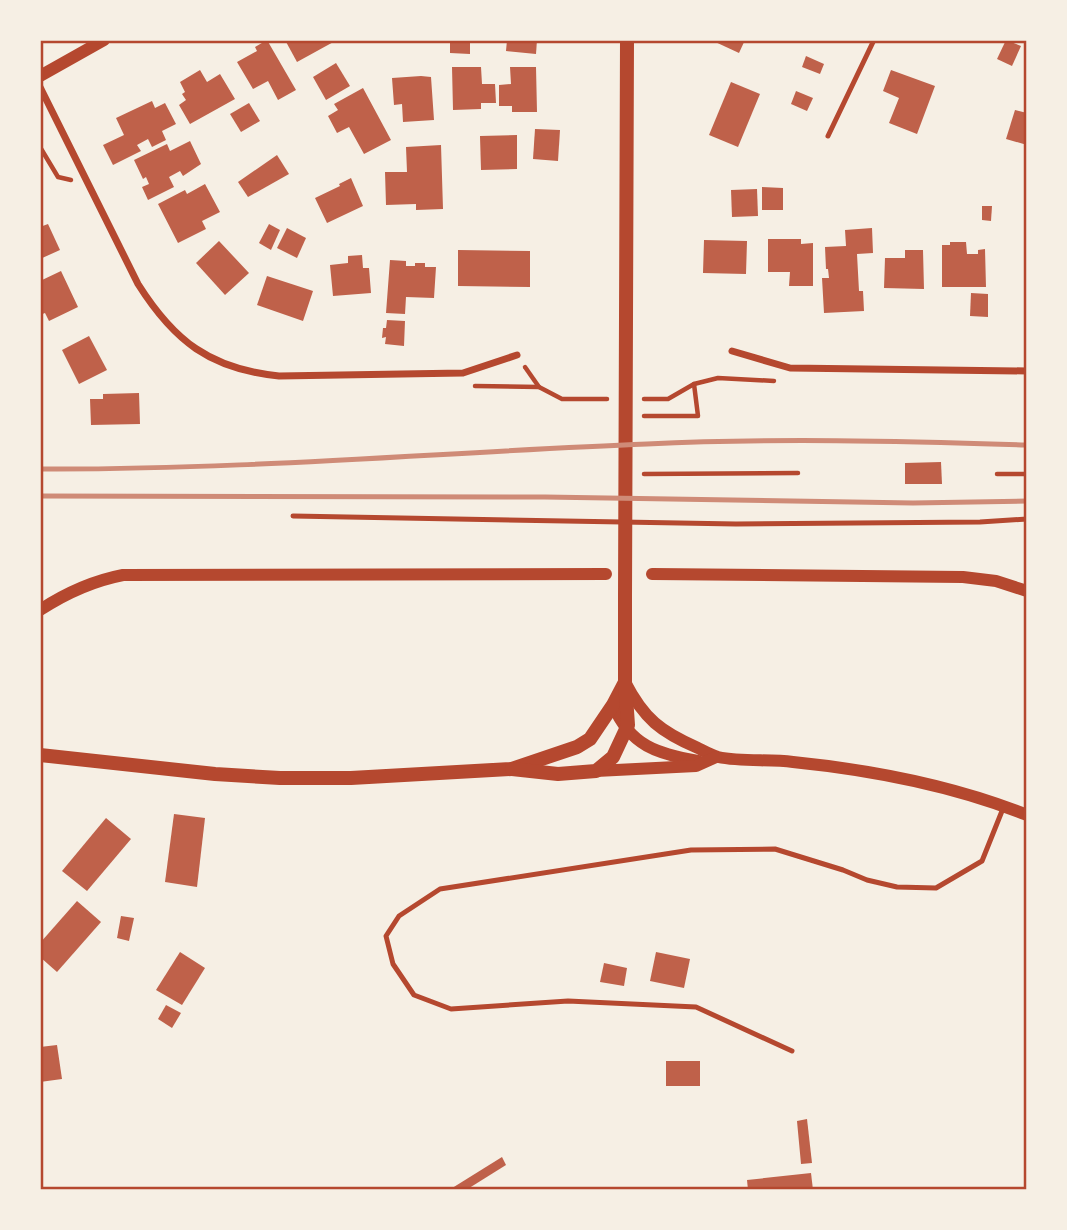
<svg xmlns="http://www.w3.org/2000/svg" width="1067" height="1230" font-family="Jost,sans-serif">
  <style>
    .building { fill: #bf614a }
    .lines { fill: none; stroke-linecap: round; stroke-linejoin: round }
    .path { stroke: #b5482f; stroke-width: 4.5 }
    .service { stroke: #b5482f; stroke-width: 5 }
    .minor { stroke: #b5482f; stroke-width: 7 }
    .tertiary { stroke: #b5482f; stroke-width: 12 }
    .secondary { stroke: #b5482f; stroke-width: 14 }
    .rail { stroke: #cf8b77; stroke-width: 5 }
    .neatline { fill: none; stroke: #b5482f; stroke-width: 2.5 }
  </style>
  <rect width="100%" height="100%" fill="#f6efe4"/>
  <!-- building -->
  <g class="building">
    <polygon points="267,40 296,90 278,100 268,81 253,89 237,62 257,51 255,47"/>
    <polygon points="285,40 337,40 297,62"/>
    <polygon points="450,40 470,40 470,54 450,53"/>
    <polygon points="507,40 537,40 536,54 506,51"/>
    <polygon points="711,40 745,40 739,53"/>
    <polygon points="1006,40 1021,46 1012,66 997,59"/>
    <polygon points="806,56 824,64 820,74 802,67"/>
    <polygon points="336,63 350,86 326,100 313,77"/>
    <polygon points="452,67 481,67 482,84 495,84 496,103 481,103 481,109 453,110"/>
    <polygon points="510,67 536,67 537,112 512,112 512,106 499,106 499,85 511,84"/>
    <polygon points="200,70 207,82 220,74 235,99 190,124 179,105 186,100 182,94 185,92 180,82"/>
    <polygon points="891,70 935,86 917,134 889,123 899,98 883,91"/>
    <polygon points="421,76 431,77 434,120 403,122 402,104 394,105 392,78"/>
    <polygon points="731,82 760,94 738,147 709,135"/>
    <polygon points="363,88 391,140 364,154 349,127 337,133 328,116 338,110 334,104"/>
    <polygon points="796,91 813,98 807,111 791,104"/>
    <polygon points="152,101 155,108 165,103 176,124 162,131 166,140 152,147 148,139 137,145 141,151 113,165 103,145 124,135 116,118"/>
    <polygon points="249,103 260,121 241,132 230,114"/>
    <polygon points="1015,110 1027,113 1027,145 1006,139"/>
    <polygon points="535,129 560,130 558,161 533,159"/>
    <polygon points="517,135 517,169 481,170 480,136"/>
    <polygon points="190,141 201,164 183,176 180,171 169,177 174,187 148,200 142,187 149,184 146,177 143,179 134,160 167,144 170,151"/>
    <polygon points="441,145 443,209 416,210 416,204 386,205 385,172 407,172 406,147"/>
    <polygon points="277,155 289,174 248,197 238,182"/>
    <polygon points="351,178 363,206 327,223 315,198 340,186 339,184"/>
    <polygon points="205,184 220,212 202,221 206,229 178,243 158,204 185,190 187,194"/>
    <polygon points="762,187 783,188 783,210 762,210"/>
    <polygon points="757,189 758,216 732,217 731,190"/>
    <polygon points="982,206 992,206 991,221 982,220"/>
    <polygon points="48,224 60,250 40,259 40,227"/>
    <polygon points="269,224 280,230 271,250 259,243"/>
    <polygon points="287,228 306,238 297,258 277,248"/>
    <polygon points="872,228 873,253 857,254 859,291 863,291 864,311 824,313 822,278 829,278 828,269 826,269 825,247 846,246 845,230"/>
    <polygon points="768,239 801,239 801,244 813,243 813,286 789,286 790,272 768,272"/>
    <polygon points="704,240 747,241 746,274 703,273"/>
    <polygon points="219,241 249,273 225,295 196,263"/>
    <polygon points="950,242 966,242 967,254 978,254 978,250 985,249 986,287 942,287 942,245 950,245"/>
    <polygon points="458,250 530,251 530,287 458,286"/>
    <polygon points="905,250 923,250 924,289 884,288 885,258 905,258"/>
    <polygon points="362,255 363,268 369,268 371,293 333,296 330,265 348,263 348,256"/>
    <polygon points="390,260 406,261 406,266 415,266 415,263 425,263 425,267 436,267 434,298 406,297 405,314 386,313"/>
    <polygon points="61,271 78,307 49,321 45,313 40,315 40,281"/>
    <polygon points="267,276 313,291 303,321 257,305"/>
    <polygon points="971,293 988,294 988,317 970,316"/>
    <polygon points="387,320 405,321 404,346 385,344 386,337 382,338 383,328 386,328"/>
    <polygon points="89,336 107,370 79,384 62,350"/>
    <polygon points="139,393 140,424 91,425 90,399 103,399 103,394"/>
    <polygon points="941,462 942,484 905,484 905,463"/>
    <polygon points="174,814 205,818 197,887 165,882"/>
    <polygon points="106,818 131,839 87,891 62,871"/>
    <polygon points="77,901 101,922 57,972 40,957 40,943"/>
    <polygon points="121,916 134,918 129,941 117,938"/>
    <polygon points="180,952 205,968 182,1005 156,990"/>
    <polygon points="656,952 690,959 684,988 650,981"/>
    <polygon points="604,963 627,968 624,986 600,982"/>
    <polygon points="166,1005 181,1013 172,1028 158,1019"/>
    <polygon points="57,1045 62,1079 40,1082 40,1047"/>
    <rect x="666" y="1061" width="34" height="25"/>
    <polygon points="807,1119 812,1163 801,1164 797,1121"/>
    <polygon points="502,1157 506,1165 466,1190 449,1190"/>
    <polygon points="811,1173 813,1190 748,1190 747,1180"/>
  </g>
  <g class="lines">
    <!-- path -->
    <g class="path">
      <polyline points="40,147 58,177 71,180"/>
      <polyline points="525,367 539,387"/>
      <polyline points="475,386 539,387 562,399 607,399"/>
      <polyline points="644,399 668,399 694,384 718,378 774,381"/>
      <polyline points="644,416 698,416 694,384"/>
      <polyline points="644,474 798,473"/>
      <polyline points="997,474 1027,474"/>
    </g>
    <!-- service -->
    <g class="service">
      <polyline points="828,136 874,40"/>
      <polyline points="293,516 736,524 980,522 1027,519"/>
      <polyline points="792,1051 696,1007 568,1001 451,1009 414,995 393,964 386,936 399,916 440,889 691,850 775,849 843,870 867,880 897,887 936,888 982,861 1004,806"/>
    </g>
    <!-- minor -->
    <g class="minor">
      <path d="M40,87L138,284C174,341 210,369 279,376L463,373L517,355"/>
      <polyline points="732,351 790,368 1027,371"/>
    </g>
    <!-- tertiary -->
    <g class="tertiary">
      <polyline points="40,76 104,40"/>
      <polyline points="652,574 963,577 996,581 1027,591"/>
      <path d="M40,610C66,593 92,581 123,575L606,574"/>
      <path d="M625,682C644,719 661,732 698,748C704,751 711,755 718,757C742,762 768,759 793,762C872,770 952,785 1027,815"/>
      <path d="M613,705C630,746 658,754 698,761"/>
      <polyline points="596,771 696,766 716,757"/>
    </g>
    <!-- secondary -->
    <g class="secondary">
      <polyline points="40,755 215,774 280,778 351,778 512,769 577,747 590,739 613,705 624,684"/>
      <polyline points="512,769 558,774 596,771 613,757 628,725 625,682 625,595 627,40"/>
    </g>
    <!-- rail -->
    <g class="rail">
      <path d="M40,469C243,470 445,452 647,444C773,438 900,441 1027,445"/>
      <polyline points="40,496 545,497 913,503 1027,501"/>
    </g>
  </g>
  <!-- border -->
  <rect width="1067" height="1230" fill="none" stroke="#f6efe4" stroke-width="84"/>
  <rect x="42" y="42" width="983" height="1146" class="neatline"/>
</svg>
